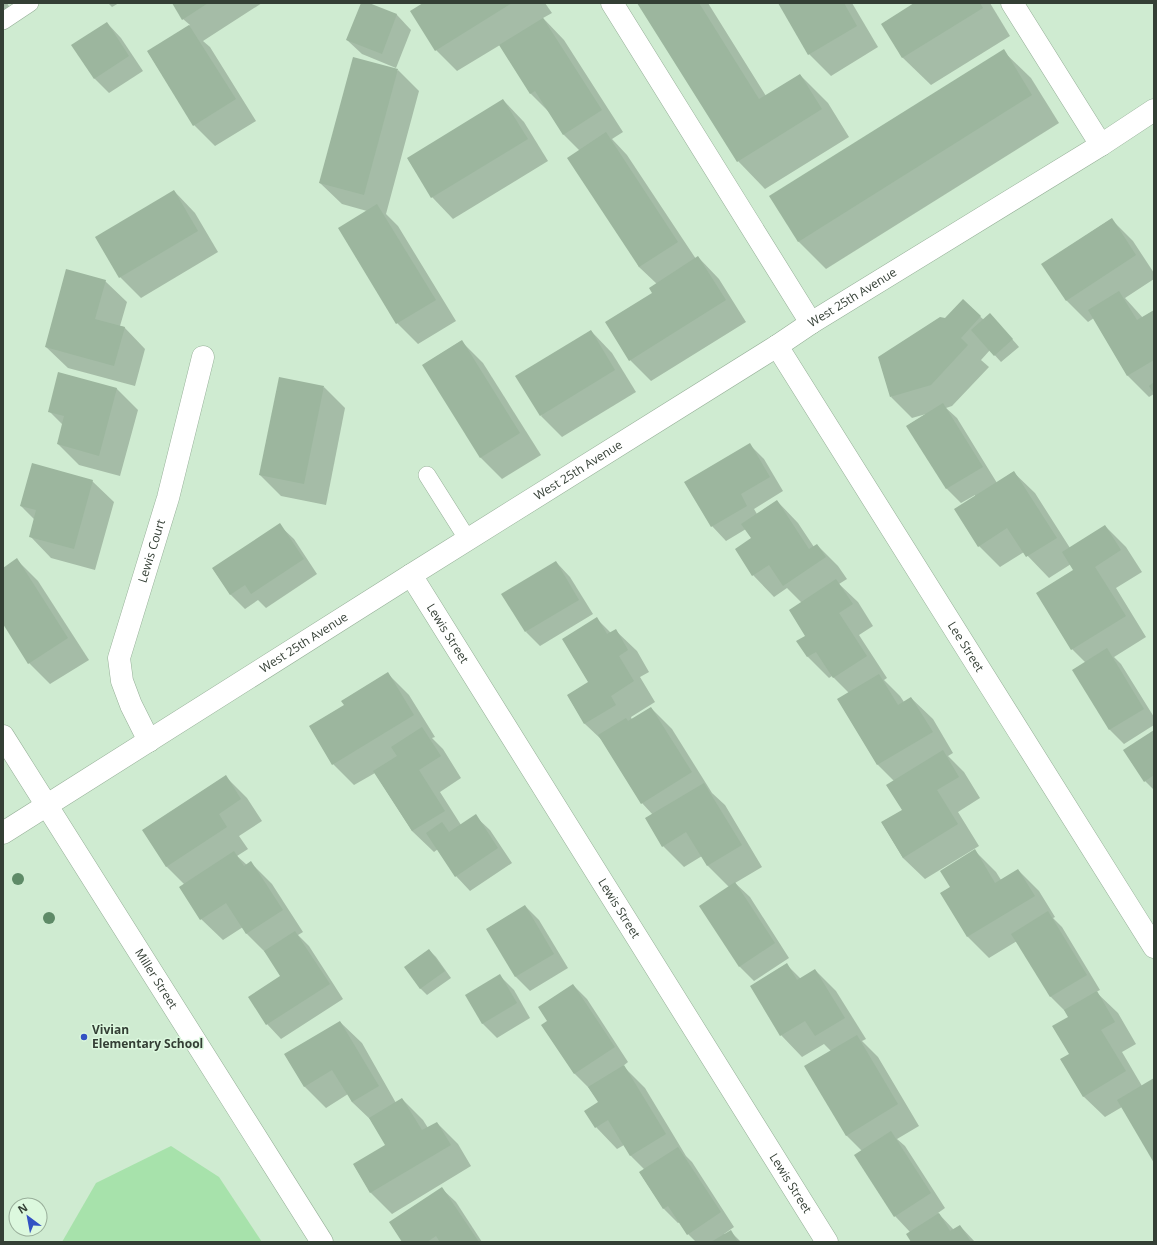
<svg xmlns="http://www.w3.org/2000/svg" width="1157" height="1245" font-family="'Open Sans',sans-serif">
  <style>
    .green { fill: #a7e2ab }
    .shadow { fill: #0003 }
    .building { fill: #9cb69e }
    .lines { fill: none; stroke-linecap: round; stroke-linejoin: round }
    .service-casing { stroke: #95af97; stroke-width: 18 }
    .minor-casing { stroke: #95af97; stroke-width: 23 }
    .service { stroke: #fff; stroke-width: 17 }
    .minor { stroke: #fff; stroke-width: 22 }
    .tree { fill: #5e8a67 }
    .poi-dot { fill: #3352c3; stroke: #dcf8de; stroke-width: 1.5 }
    .labels { text-anchor: middle; stroke-width: 3; stroke-linejoin: round; paint-order: stroke }
    .street-label { font-size: 12px; fill: #343f35; stroke: #dcf8de }
    .poi-label { font-size: 12px; font-weight: bold; fill: #343f35; stroke: #dcf8de; text-anchor: start }
  </style>
  <rect width="100%" height="100%" fill="#cfebd1"/>
  <!-- green -->
  <polygon class="green" points="171,1146 219,1177 262,1242 62,1242 96,1183"/>
  <!-- shadow -->
  <g class="shadow">
    <polygon points="3,3 7,3 18,21 3,30"/>
    <polygon points="108,3 119,3 112,7"/>
    <polygon points="173,3 262,3 203,41 210,47 256,121 215,146 194,125 148,52 190,25 183,19"/>
    <polygon points="362,3 366,3 397,15 411,30 396,68 362,54 347,40"/>
    <polygon points="425,3 545,3 552,13 543,18 564,40 623,132 612,139 627,155 696,259 698,257 719,279 746,322 651,381 630,360 657,284 639,267 580,151 564,135 550,113 531,94 500,45 457,71 436,50"/>
    <polygon points="638,3 708,3 766,96 800,75 828,103 849,137 765,189 738,161"/>
    <polygon points="779,3 852,3 878,47 831,76 809,54"/>
    <polygon points="916,3 990,3 1010,36 931,85 903,58 882,24"/>
    <polygon points="107,23 121,38 143,71 109,93 95,79 73,45"/>
    <polygon points="1003,51 1031,78 1059,123 826,269 798,241"/>
    <polygon points="398,70 419,91 386,214 398,226 456,321 418,344 397,323 367,211 342,204 320,183"/>
    <polygon points="503,100 524,122 548,161 453,219 432,197 408,159"/>
    <polygon points="174,191 195,213 218,252 141,298 120,277"/>
    <polygon points="1111,219 1133,241 1154,273 1154,279 1125,298 1143,318 1154,311 1154,394 1149,397 1128,376 1094,318 1088,322 1067,301 1043,264"/>
    <polygon points="105,281 127,302 120,326 124,327 145,349 135,386 68,368 46,347"/>
    <polygon points="963,301 984,320 997,322 1019,347 1001,362 990,350 981,360 989,367 952,406 946,408 957,418 997,483 1013,472 1035,493 1070,548 1105,526 1126,547 1142,572 1116,588 1146,637 1114,657 1121,664 1154,717 1154,725 1124,744 1110,730 1086,663 1072,649 1075,570 1071,564 1049,578 1024,552 1000,567 979,546 975,495 961,503 947,489 907,426 926,414 912,418 891,397 945,320"/>
    <polygon points="591,331 612,353 636,392 562,437 541,416"/>
    <polygon points="461,341 483,363 541,455 502,479 481,458 423,365"/>
    <polygon points="59,373 117,389 138,410 120,476 79,465 58,444 63,425 49,411"/>
    <polygon points="324,387 345,408 326,505 281,496 260,475"/>
    <polygon points="750,445 764,459 783,491 754,509 757,514 777,501 798,523 814,547 817,545 838,566 847,579 839,584 858,602 873,626 859,635 887,678 884,680 900,696 904,702 911,698 933,719 953,753 948,756 964,772 980,798 958,812 979,846 925,879 903,858 882,823 903,810 894,781 878,765 839,700 849,693 832,676 829,678 808,657 798,642 807,636 802,603 787,588 774,597 753,575 736,549 752,539 746,529 726,541 712,526"/>
    <polygon points="92,481 114,502 95,570 51,558 30,536 35,520 21,506"/>
    <polygon points="279,525 294,539 317,574 266,608 258,600 245,609 231,595 213,569"/>
    <polygon points="17,560 38,581 89,660 50,684 29,663 3,622 3,569"/>
    <polygon points="556,562 570,577 593,614 540,646 526,632"/>
    <polygon points="596,618 611,633 615,630 637,651 649,672 640,677 655,702 631,717 632,720 651,708 672,729 712,793 725,805 762,867 735,883 750,897 789,958 754,981 740,967 700,906 729,887 708,866 702,856 684,867 663,846 653,815 642,803 603,741 585,724 568,696 590,682"/>
    <polygon points="388,674 409,695 435,737 432,738 443,749 461,778 440,792 461,825 475,816 490,830 512,863 470,891 456,876 438,849 434,852 412,831 375,773 354,785 333,764 345,705"/>
    <polygon points="1154,731 1154,790 1145,781"/>
    <polygon points="226,777 247,798 262,821 239,836 248,849 237,856 247,865 251,863 272,884 303,932 298,935 309,946 343,999 281,1039 267,1024 282,977 267,954 246,933 243,927 223,940 201,919 185,885 166,866"/>
    <polygon points="975,851 996,872 1001,880 1018,870 1039,891 1055,917 1053,918 1062,927 1100,990 1096,992 1118,1013 1136,1044 1122,1052 1142,1086 1154,1080 1154,1161 1122,1107 1105,1117 1083,1096 1070,1054 1069,1017 1065,1011 1051,997 1017,941 989,958 968,937 941,893 951,887"/>
    <polygon points="525,906 539,920 568,968 530,991 516,977 487,929"/>
    <polygon points="429,950 436,957 451,978 427,995 420,988"/>
    <polygon points="787,965 801,979 815,970 836,991 866,1039 862,1041 878,1057 919,1126 897,1139 905,1146 945,1208 938,1213 954,1230 960,1226 975,1242 912,1242 910,1232 895,1216 856,1155 862,1151 846,1135 831,1051 824,1044 802,1057 781,1035"/>
    <polygon points="500,976 514,990 530,1018 497,1038 482,1023"/>
    <polygon points="573,985 587,999 628,1062 623,1066 645,1088 686,1156 692,1162 734,1227 724,1234 725,1235 731,1232 741,1242 696,1242 688,1234 680,1222 678,1223 664,1209 640,1173 645,1170 631,1156 624,1145 617,1149 596,1127 600,1103 589,1088 574,1073 549,1022"/>
    <polygon points="340,1022 362,1043 396,1103 402,1099 423,1120 428,1128 437,1123 458,1144 471,1166 392,1214 371,1193 354,1165 387,1145 372,1121 352,1102 348,1094 326,1108 304,1086"/>
    <polygon points="441,1188 456,1202 482,1242 403,1242"/>
  </g>
  <!-- building -->
  <g class="building">
    <polygon points="172,3 208,3 182,20"/>
    <polygon points="361,3 369,3 397,14 382,54 346,40"/>
    <polygon points="423,3 512,3 435,51 410,11"/>
    <polygon points="637,3 699,3 759,99 800,74 822,109 737,162"/>
    <polygon points="778,3 844,3 857,26 808,55"/>
    <polygon points="914,3 980,3 983,8 902,58 881,24"/>
    <polygon points="543,18 602,110 563,135 535,91 530,94 499,45"/>
    <polygon points="107,22 129,56 94,79 71,45"/>
    <polygon points="189,25 236,99 193,126 147,51"/>
    <polygon points="1004,49 1032,95 798,242 769,196"/>
    <polygon points="353,57 398,69 364,195 319,183"/>
    <polygon points="503,99 528,139 431,198 407,158"/>
    <polygon points="606,132 678,242 639,267 567,158"/>
    <polygon points="174,190 198,231 119,278 95,237"/>
    <polygon points="377,204 436,300 396,324 338,228"/>
    <polygon points="1112,218 1136,255 1066,301 1041,264"/>
    <polygon points="698,256 726,300 629,361 605,322 652,293 649,288"/>
    <polygon points="66,269 106,280 95,319 125,327 114,366 45,347"/>
    <polygon points="1119,291 1137,320 1154,310 1154,360 1127,376 1088,310"/>
    <polygon points="963,299 981,316 961,338 968,345 931,385 890,397 878,357 940,317 945,318"/>
    <polygon points="990,313 1013,339 994,356 971,330"/>
    <polygon points="591,330 615,370 540,416 515,376"/>
    <polygon points="462,340 520,433 480,458 422,365"/>
    <polygon points="58,372 117,388 99,456 57,444 64,416 48,412"/>
    <polygon points="279,377 324,386 304,484 259,475"/>
    <polygon points="1154,382 1154,394 1149,386"/>
    <polygon points="943,403 983,467 946,489 906,426"/>
    <polygon points="750,443 770,477 741,494 747,506 711,527 684,482"/>
    <polygon points="32,463 93,480 74,549 29,537 36,510 20,506"/>
    <polygon points="1014,471 1057,538 1026,557 1007,528 978,547 954,509"/>
    <polygon points="777,500 809,549 817,544 826,557 783,586 769,565 752,576 735,549 751,538 741,524"/>
    <polygon points="280,523 304,559 251,594 245,585 230,595 212,568"/>
    <polygon points="1105,525 1121,550 1095,567 1126,616 1071,650 1036,593 1073,570 1062,552"/>
    <polygon points="17,558 68,638 28,664 3,624 3,568"/>
    <polygon points="556,561 579,600 525,632 501,594"/>
    <polygon points="836,579 853,604 839,613 867,656 833,678 816,652 807,657 796,641 805,636 789,610"/>
    <polygon points="597,617 607,634 616,629 628,650 619,656 634,681 611,696 616,705 584,724 567,695 588,682 562,639"/>
    <polygon points="1107,648 1144,709 1109,730 1072,670"/>
    <polygon points="388,672 414,715 332,765 309,726 344,705 341,701"/>
    <polygon points="879,674 898,705 911,697 933,732 877,765 837,699"/>
    <polygon points="651,707 692,772 641,804 598,735 626,718 628,721"/>
    <polygon points="422,727 441,756 419,770 445,811 412,831 373,771 397,756 391,747"/>
    <polygon points="1154,730 1154,775 1144,782 1123,750"/>
    <polygon points="943,750 959,777 937,790 958,824 903,858 881,822 902,810 886,785"/>
    <polygon points="226,775 241,799 219,814 227,827 166,867 142,830"/>
    <polygon points="704,783 742,845 707,866 686,832 662,847 645,818"/>
    <polygon points="476,814 498,848 455,877 426,833 442,822 449,832"/>
    <polygon points="975,849 995,883 1018,869 1035,896 967,937 940,893 950,887 940,871"/>
    <polygon points="234,851 244,866 251,861 283,910 246,934 226,903 200,920 179,887"/>
    <polygon points="735,882 775,943 739,967 699,906"/>
    <polygon points="525,905 554,954 515,977 486,929"/>
    <polygon points="1048,911 1087,975 1050,997 1011,934"/>
    <polygon points="295,931 330,984 266,1025 248,997 280,976 264,951"/>
    <polygon points="429,949 445,971 420,989 404,967"/>
    <polygon points="787,963 797,980 815,969 845,1018 815,1036 805,1021 780,1036 750,986"/>
    <polygon points="500,974 517,1003 482,1024 465,995"/>
    <polygon points="573,984 615,1047 574,1074 541,1025 547,1021 538,1007"/>
    <polygon points="1097,991 1115,1022 1101,1030 1126,1071 1083,1097 1060,1059 1069,1054 1052,1026 1068,1017 1064,1010"/>
    <polygon points="340,1021 379,1086 352,1102 332,1070 304,1087 284,1054"/>
    <polygon points="857,1035 898,1104 846,1136 804,1066"/>
    <polygon points="624,1065 666,1134 630,1156 608,1120 595,1128 584,1111 598,1102 588,1087"/>
    <polygon points="1154,1078 1154,1163 1117,1100"/>
    <polygon points="402,1098 422,1130 437,1122 451,1145 370,1193 353,1164 385,1145 369,1118"/>
    <polygon points="891,1131 931,1193 894,1217 854,1155"/>
    <polygon points="678,1147 721,1212 687,1235 668,1206 663,1209 639,1172"/>
    <polygon points="442,1187 479,1242 440,1242 436,1236 427,1242 402,1242 389,1222"/>
    <polygon points="939,1213 950,1231 960,1225 971,1242 911,1242 906,1234"/>
    <polygon points="731,1230 738,1242 711,1242"/>
  </g>
  <g class="lines">
    <defs>
      <g id="service">
        <polyline points="3,21 30,3"/>
        <polyline points="427,475 468,540"/>
      </g>
      <g id="minor">
        <polyline points="612,3 811,323"/>
        <polyline points="1012,3 1101,145"/>
        <path id="s1" d="M777,346L1154,947"/>
        <path id="s2" d="M411,575L827,1242"/>
        <path id="s3" d="M3,736L322,1242"/>
        <path id="s4" d="M149,741L131,705L122,681L119,658L168,498L203,357"/>
        <path id="s5" d="M3,833L411,575L777,346L811,323L1101,145L1154,110"/>
      </g>
    </defs>
    <!-- service casing -->
    <use href="#service" class="service-casing"/>
    <!-- minor casing -->
    <use href="#minor" class="minor-casing"/>
    <!-- service -->
    <use href="#service" class="service"/>
    <!-- minor -->
    <use href="#minor" class="minor"/>
  </g>
  <!-- trees -->
  <g class="tree">
    <circle cx="18" cy="879" r="6"/>
    <circle cx="49" cy="918" r="6"/>
  </g>
  <!-- markers -->
  <circle class="poi-dot" cx="84" cy="1037" r="4"/>
  <g class="labels">
    <!-- street labels -->
    <g class="street-label">
      <text dy="4" stroke="none"><textPath href="#s5" startOffset="1004">West 25th Avenue</textPath></text>
      <text dy="4" stroke="none"><textPath href="#s5" startOffset="680">West 25th Avenue</textPath></text>
      <text dy="4" stroke="none"><textPath href="#s4" startOffset="201">Lewis Court</textPath></text>
      <text dy="4" stroke="none"><textPath href="#s2" startOffset="69">Lewis Street</textPath></text>
      <text dy="4" stroke="none"><textPath href="#s5" startOffset="356">West 25th Avenue</textPath></text>
      <text dy="4" stroke="none"><textPath href="#s1" startOffset="355">Lee Street</textPath></text>
      <text dy="4" stroke="none"><textPath href="#s2" startOffset="393">Lewis Street</textPath></text>
      <text dy="4" stroke="none"><textPath href="#s3" startOffset="287">Miller Street</textPath></text>
      <text dy="4" stroke="none"><textPath href="#s2" startOffset="717">Lewis Street</textPath></text>
    </g>
    <!-- poi labels -->
    <g class="poi-label">
      <text x="92" y="1034">Vivian<tspan x="92" dy="14">Elementary School</tspan></text>
    </g>
  </g>
  <!-- border -->
  <rect width="1157" height="1245" fill="none" stroke="#343f35" stroke-width="8"/>
  <!-- north arrow -->
  <g transform="translate(28 1217) rotate(328)"><circle r="19" fill="#dcf8de" stroke="#99ae9a"/>
  <path d="M0-3L7 15L0 10L-7 15Z" fill="#3352c3"/>
  <text y="-6" font-size="11" font-weight="bold" text-anchor="middle" fill="#343f35">N</text>
  </g>
</svg>
